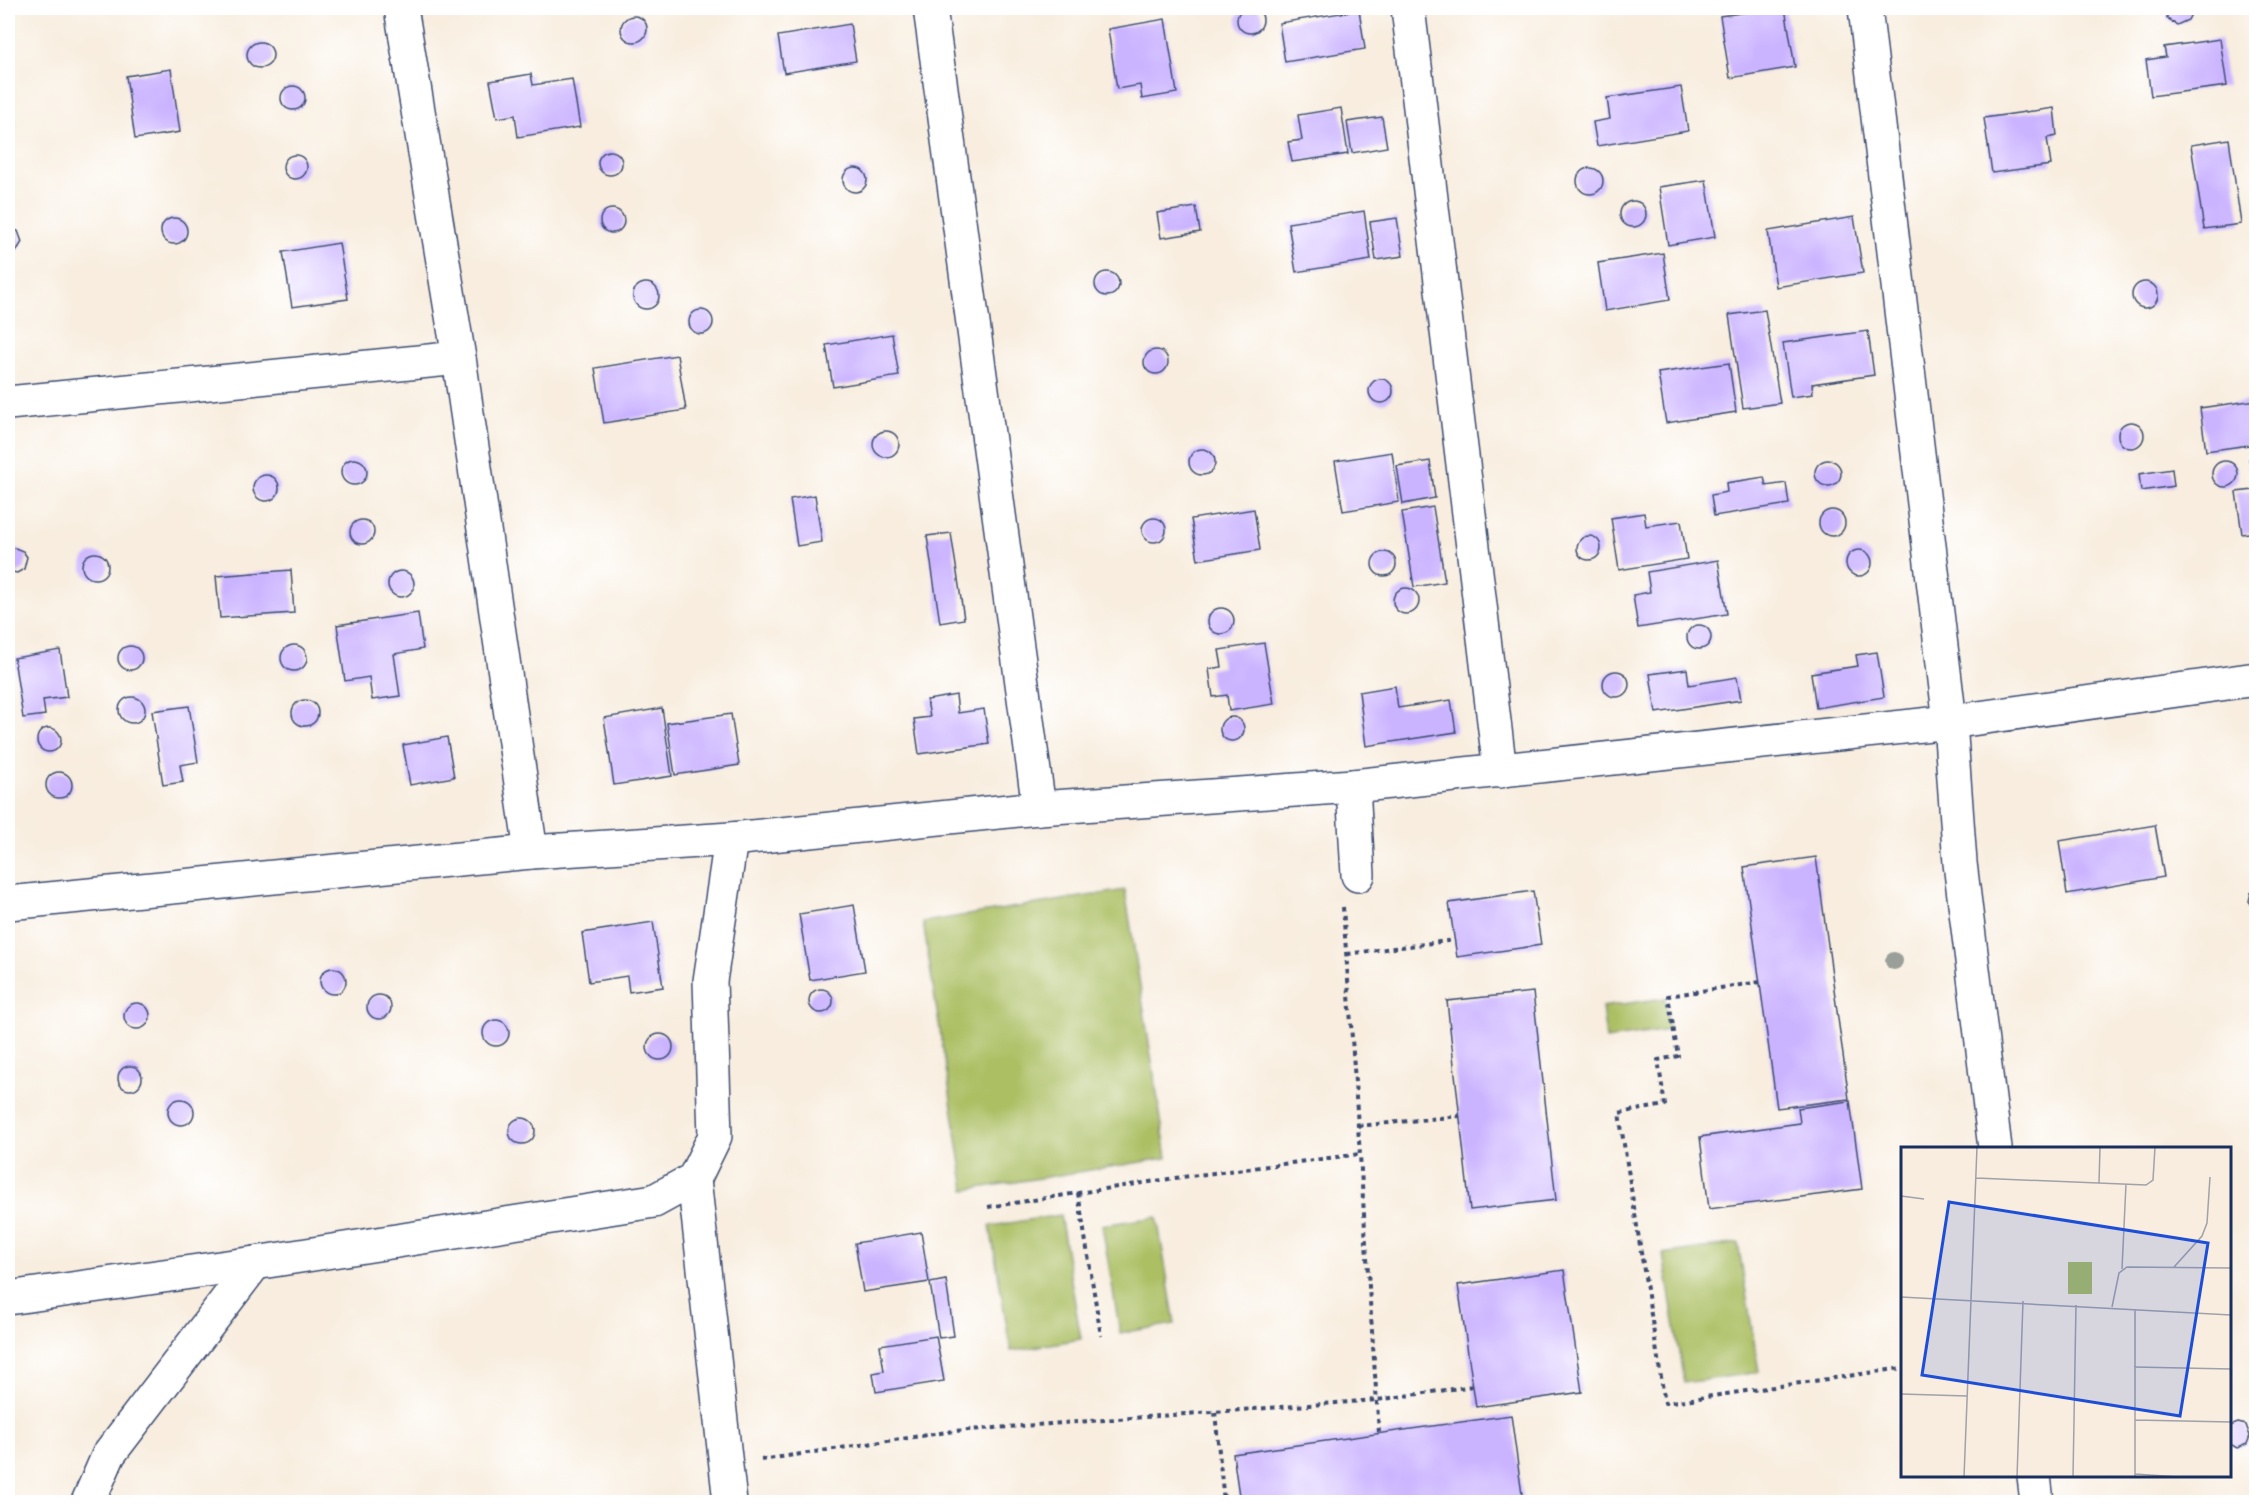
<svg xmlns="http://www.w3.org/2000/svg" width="2264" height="1510" font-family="'Architects Daughter',sans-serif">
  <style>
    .green { fill: #acbf63; stroke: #647760; stroke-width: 1.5 }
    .building { fill: #cbb4ff }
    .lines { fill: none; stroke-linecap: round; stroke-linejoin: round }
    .minor-casing { stroke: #3c4c71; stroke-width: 36 }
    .path { stroke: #3c4c71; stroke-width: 4; stroke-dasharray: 4.5 4.5; stroke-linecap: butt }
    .minor { stroke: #fff; stroke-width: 33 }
    .tree { fill: #9aa099 }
    .inset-road { fill: none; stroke: #a0a1ab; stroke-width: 1.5 }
    .view { fill: #1d4ed8; fill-opacity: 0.15; stroke: #1d4ed8; stroke-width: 3 }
    .inset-edge { fill: none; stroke: #1b2f5e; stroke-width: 3 }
  </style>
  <rect width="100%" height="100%" fill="#fff"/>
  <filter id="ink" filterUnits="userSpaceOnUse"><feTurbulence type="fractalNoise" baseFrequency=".0167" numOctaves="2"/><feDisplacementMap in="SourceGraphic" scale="12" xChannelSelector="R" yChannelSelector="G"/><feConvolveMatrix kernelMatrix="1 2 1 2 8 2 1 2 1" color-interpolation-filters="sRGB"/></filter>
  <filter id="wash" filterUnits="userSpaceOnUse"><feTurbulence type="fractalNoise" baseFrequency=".008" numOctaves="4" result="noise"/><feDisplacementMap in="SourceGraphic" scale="24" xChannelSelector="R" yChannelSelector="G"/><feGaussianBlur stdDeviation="1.35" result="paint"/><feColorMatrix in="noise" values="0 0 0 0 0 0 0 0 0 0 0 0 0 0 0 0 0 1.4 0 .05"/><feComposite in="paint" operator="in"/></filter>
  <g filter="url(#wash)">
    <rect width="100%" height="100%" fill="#f8edde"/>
    <!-- green -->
    <g class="green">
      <polygon points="1125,890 1167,1158 965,1190 923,922"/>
      <polygon points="1665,998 1669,1030 1606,1039 1602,1007"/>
      <polygon points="1060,1215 1081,1339 1011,1351 990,1226"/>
      <polygon points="1157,1217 1175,1324 1120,1333 1102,1225"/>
      <polygon points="1738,1243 1759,1372 1684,1383 1663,1254"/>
    </g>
    <g id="blocks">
      <!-- building -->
      <g class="building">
        <circle cx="1250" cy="20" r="13"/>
        <polygon points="1776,8 1785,8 1795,67 1730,78 1720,16"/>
        <polygon points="2167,8 2190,8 2191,14 2188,20 2177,25 2170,21 2167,18"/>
        <polygon points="1359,10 1365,49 1285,62 1279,23"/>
        <circle cx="634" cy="29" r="13"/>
        <polygon points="1165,19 1177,93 1142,99 1140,85 1117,89 1108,29"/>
        <polygon points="850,24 856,61 784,73 778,36"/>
        <polygon points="2220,39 2227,86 2151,96 2146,60 2166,57 2164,47"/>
        <circle cx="260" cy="55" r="13"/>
        <polygon points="171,69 180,132 135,139 126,76"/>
        <polygon points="531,74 533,85 572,79 580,127 518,137 515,115 497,118 490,81"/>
        <circle cx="293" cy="98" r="12"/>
        <polygon points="1681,87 1688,131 1597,146 1593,122 1610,119 1607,98"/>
        <polygon points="1341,108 1348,154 1292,162 1288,142 1302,140 1298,115"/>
        <polygon points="2054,108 2057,136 2047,138 2051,165 1992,173 1984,118"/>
        <polygon points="8,111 15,117 16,124 13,132 8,135"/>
        <polygon points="1382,117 1387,147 1352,153 1347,122"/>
        <polygon points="2229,139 2241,224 2204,229 2191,145"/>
        <circle cx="610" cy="163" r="12"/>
        <circle cx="295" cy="167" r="12"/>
        <circle cx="855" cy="180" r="12"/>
        <circle cx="1590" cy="181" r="13"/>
        <polygon points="1706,180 1715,237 1668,245 1659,187"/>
        <circle cx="1633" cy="214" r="13"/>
        <polygon points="1196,207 1200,232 1161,238 1157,213"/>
        <circle cx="612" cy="221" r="12"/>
        <polygon points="1364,211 1371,260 1296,272 1288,223"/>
        <polygon points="1854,217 1863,273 1776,287 1768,231"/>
        <polygon points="1397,218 1403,256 1376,260 1370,222"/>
        <circle cx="174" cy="231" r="13"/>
        <polygon points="8,228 18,231 22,242 16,252 8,254"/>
        <polygon points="339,243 348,299 292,307 283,252"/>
        <polygon points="1663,253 1670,300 1605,311 1598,263"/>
        <circle cx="1107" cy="284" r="12"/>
        <circle cx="2145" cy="295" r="13"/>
        <circle cx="646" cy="296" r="13"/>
        <circle cx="701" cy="322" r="12"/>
        <polygon points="1765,310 1780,403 1743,408 1729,315"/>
        <polygon points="1868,331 1874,375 1812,384 1813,394 1791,397 1783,343"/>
        <polygon points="892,334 899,376 833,387 826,345"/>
        <circle cx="1156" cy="362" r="12"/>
        <polygon points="677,355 686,410 604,423 595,368"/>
        <polygon points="1729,363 1736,412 1666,423 1658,373"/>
        <circle cx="1381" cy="391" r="12"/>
        <polygon points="2256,400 2256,444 2206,451 2200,408"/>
        <circle cx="2131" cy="435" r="13"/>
        <circle cx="886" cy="444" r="13"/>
        <circle cx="1202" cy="462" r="13"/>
        <polygon points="1392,452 1399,502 1343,511 1335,461"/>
        <polygon points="2256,458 2256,532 2242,534 2236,492 2254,490 2249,459"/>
        <circle cx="354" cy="472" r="13"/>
        <circle cx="1828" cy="473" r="13"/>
        <polygon points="1430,461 1435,498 1403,504 1397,466"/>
        <circle cx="2225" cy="474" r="13"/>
        <polygon points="2172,469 2174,486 2141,491 2139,474"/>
        <circle cx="266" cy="488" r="13"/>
        <polygon points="1764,477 1766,486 1786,483 1789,504 1714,516 1711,495 1727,492 1726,483"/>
        <polygon points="815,495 822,542 797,546 790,499"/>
        <polygon points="1433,507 1445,582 1414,587 1402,512"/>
        <polygon points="1254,509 1260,550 1198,560 1191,519"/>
        <circle cx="1832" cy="523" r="13"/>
        <polygon points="1644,513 1646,526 1681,521 1687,559 1619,570 1611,518"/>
        <circle cx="1154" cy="530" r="12"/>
        <circle cx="362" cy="532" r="12"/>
        <polygon points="951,533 964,619 940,623 927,536"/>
        <circle cx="1589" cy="548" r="12"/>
        <polygon points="15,548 23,551 27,557 24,569 17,573 8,571 8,550"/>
        <circle cx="1859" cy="563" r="13"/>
        <circle cx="1384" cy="564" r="12"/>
        <circle cx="95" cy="566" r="13"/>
        <polygon points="1718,560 1727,614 1638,628 1633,595 1650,592 1647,572"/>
        <polygon points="291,570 294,613 220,618 216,576"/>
        <circle cx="401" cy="584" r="13"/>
        <circle cx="1406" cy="601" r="13"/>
        <circle cx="1221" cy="621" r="13"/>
        <polygon points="418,613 423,649 394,654 400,696 372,700 369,677 345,681 337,625"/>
        <circle cx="1699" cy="637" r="12"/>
        <polygon points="1264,643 1274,704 1229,711 1227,695 1213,697 1209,669 1222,667 1219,650"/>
        <circle cx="294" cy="658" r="13"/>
        <circle cx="130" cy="658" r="12"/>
        <polygon points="60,650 67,697 43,700 45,715 23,718 14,658"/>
        <polygon points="1877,652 1884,697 1816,708 1811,673 1858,666 1856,655"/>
        <polygon points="1687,669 1689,685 1737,677 1741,700 1656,713 1650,674"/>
        <circle cx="1616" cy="684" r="13"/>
        <polygon points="1395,686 1398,708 1451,700 1456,732 1366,746 1359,692"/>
        <polygon points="956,695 958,713 984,709 989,744 919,754 914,719 930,717 927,700"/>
        <circle cx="132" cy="710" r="13"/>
        <circle cx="305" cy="713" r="13"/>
        <polygon points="189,706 198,762 180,765 183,782 163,785 152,711"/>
        <polygon points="662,708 672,776 614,785 604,718"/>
        <polygon points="731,714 739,765 675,775 667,723"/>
        <circle cx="1232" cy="729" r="12"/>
        <circle cx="49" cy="740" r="12"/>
        <polygon points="447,737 454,777 410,785 403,745"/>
        <circle cx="59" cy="785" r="13"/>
        <polygon points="2155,825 2164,877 2067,894 2059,841"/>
        <polygon points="1816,857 1849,1099 1777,1108 1744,867"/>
        <polygon points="2256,888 2256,911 2249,901 2251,893"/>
        <polygon points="1533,891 1541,945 1457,957 1449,903"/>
        <polygon points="854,905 865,971 810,980 799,914"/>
        <polygon points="653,922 663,987 629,992 627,976 589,982 582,933"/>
        <circle cx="333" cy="981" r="13"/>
        <circle cx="821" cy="1001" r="12"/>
        <polygon points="1533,992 1556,1200 1470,1210 1447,1001"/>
        <circle cx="379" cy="1007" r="12"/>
        <circle cx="137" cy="1016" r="13"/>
        <circle cx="496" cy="1033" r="13"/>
        <circle cx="660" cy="1047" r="13"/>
        <circle cx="130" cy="1078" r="12"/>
        <circle cx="181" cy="1112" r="13"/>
        <polygon points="1850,1101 1862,1189 1709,1209 1700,1137 1800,1123 1798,1108"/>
        <circle cx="522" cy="1131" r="13"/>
        <polygon points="921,1232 929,1282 863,1292 855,1243"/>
        <polygon points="1564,1270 1582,1392 1476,1407 1458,1285"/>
        <polygon points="946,1280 954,1336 939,1338 930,1283"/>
        <polygon points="936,1336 944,1381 876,1392 873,1373 884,1371 880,1345"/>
        <polygon points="1511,1415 1523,1502 1240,1502 1233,1454"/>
        <polygon points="2238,1423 2246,1425 2250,1436 2247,1444 2237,1448 2230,1444 2230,1426"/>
      </g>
    </g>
  </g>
  <g filter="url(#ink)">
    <use href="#blocks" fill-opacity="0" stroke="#3c4c71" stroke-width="1.5"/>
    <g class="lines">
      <defs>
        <g id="minor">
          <polyline points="401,8 459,358 531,852"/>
          <polyline points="930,8 1039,808"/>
          <polyline points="1408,8 1500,771"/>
          <polyline points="1865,8 1950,722 1960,863 1995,1148"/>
          <polyline points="8,403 459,358"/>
          <polyline points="1353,786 1358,875"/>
          <polyline points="8,903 531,852 731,839 1039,808 1353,786 1950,722 2256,679"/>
          <polyline points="694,1179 730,1502"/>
          <polyline points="8,1298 255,1263 654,1201 694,1179 715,1136 710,981 731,839"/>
          <polyline points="2034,1476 2037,1502"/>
          <polyline points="88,1502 109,1454 255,1263"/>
        </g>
      </defs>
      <!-- minor casing -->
      <use href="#minor" class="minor-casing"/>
      <!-- path -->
      <g class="path">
        <polyline points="1343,907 1379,1433"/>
        <polyline points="1347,954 1455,940"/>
        <polyline points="1760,982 1668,996 1678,1056 1658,1060 1665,1105 1619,1113 1665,1403 1902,1368"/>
        <polyline points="1358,1126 1460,1116"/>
        <polyline points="1078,1193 1101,1336"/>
        <polyline points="988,1207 1175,1178 1360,1154"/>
        <polyline points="1215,1412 1224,1502"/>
        <polyline points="761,1460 954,1431 1377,1400 1473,1386"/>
      </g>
      <!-- minor -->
      <use href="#minor" class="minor"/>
    </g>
    <!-- trees -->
    <circle class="tree" cx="1894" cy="961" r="9"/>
  </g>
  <!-- overview -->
  <g transform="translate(1901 1147)">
    <rect width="330" height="330" fill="#f8edde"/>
    <path d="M167,115H191V147H167Z" fill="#acbf63"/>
    <path class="inset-road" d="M75,31L245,38L252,33L254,0M198,36L199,0M0,49L23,52M273,120L301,89L306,76L309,30M221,122L225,37M0,150L330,168M211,160L218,126L226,120L330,121M233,220L330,222M0,247L66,249M234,273L330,275M234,327L277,330M63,330L76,0M116,330L122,154M172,330L175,158M234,330V162"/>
    <path class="view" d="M48,55L307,96L279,269L21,228Z"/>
    <rect width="330" height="330" class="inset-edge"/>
  </g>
  <!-- margin -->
  <rect width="2264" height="1510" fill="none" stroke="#fff" stroke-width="30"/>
</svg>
